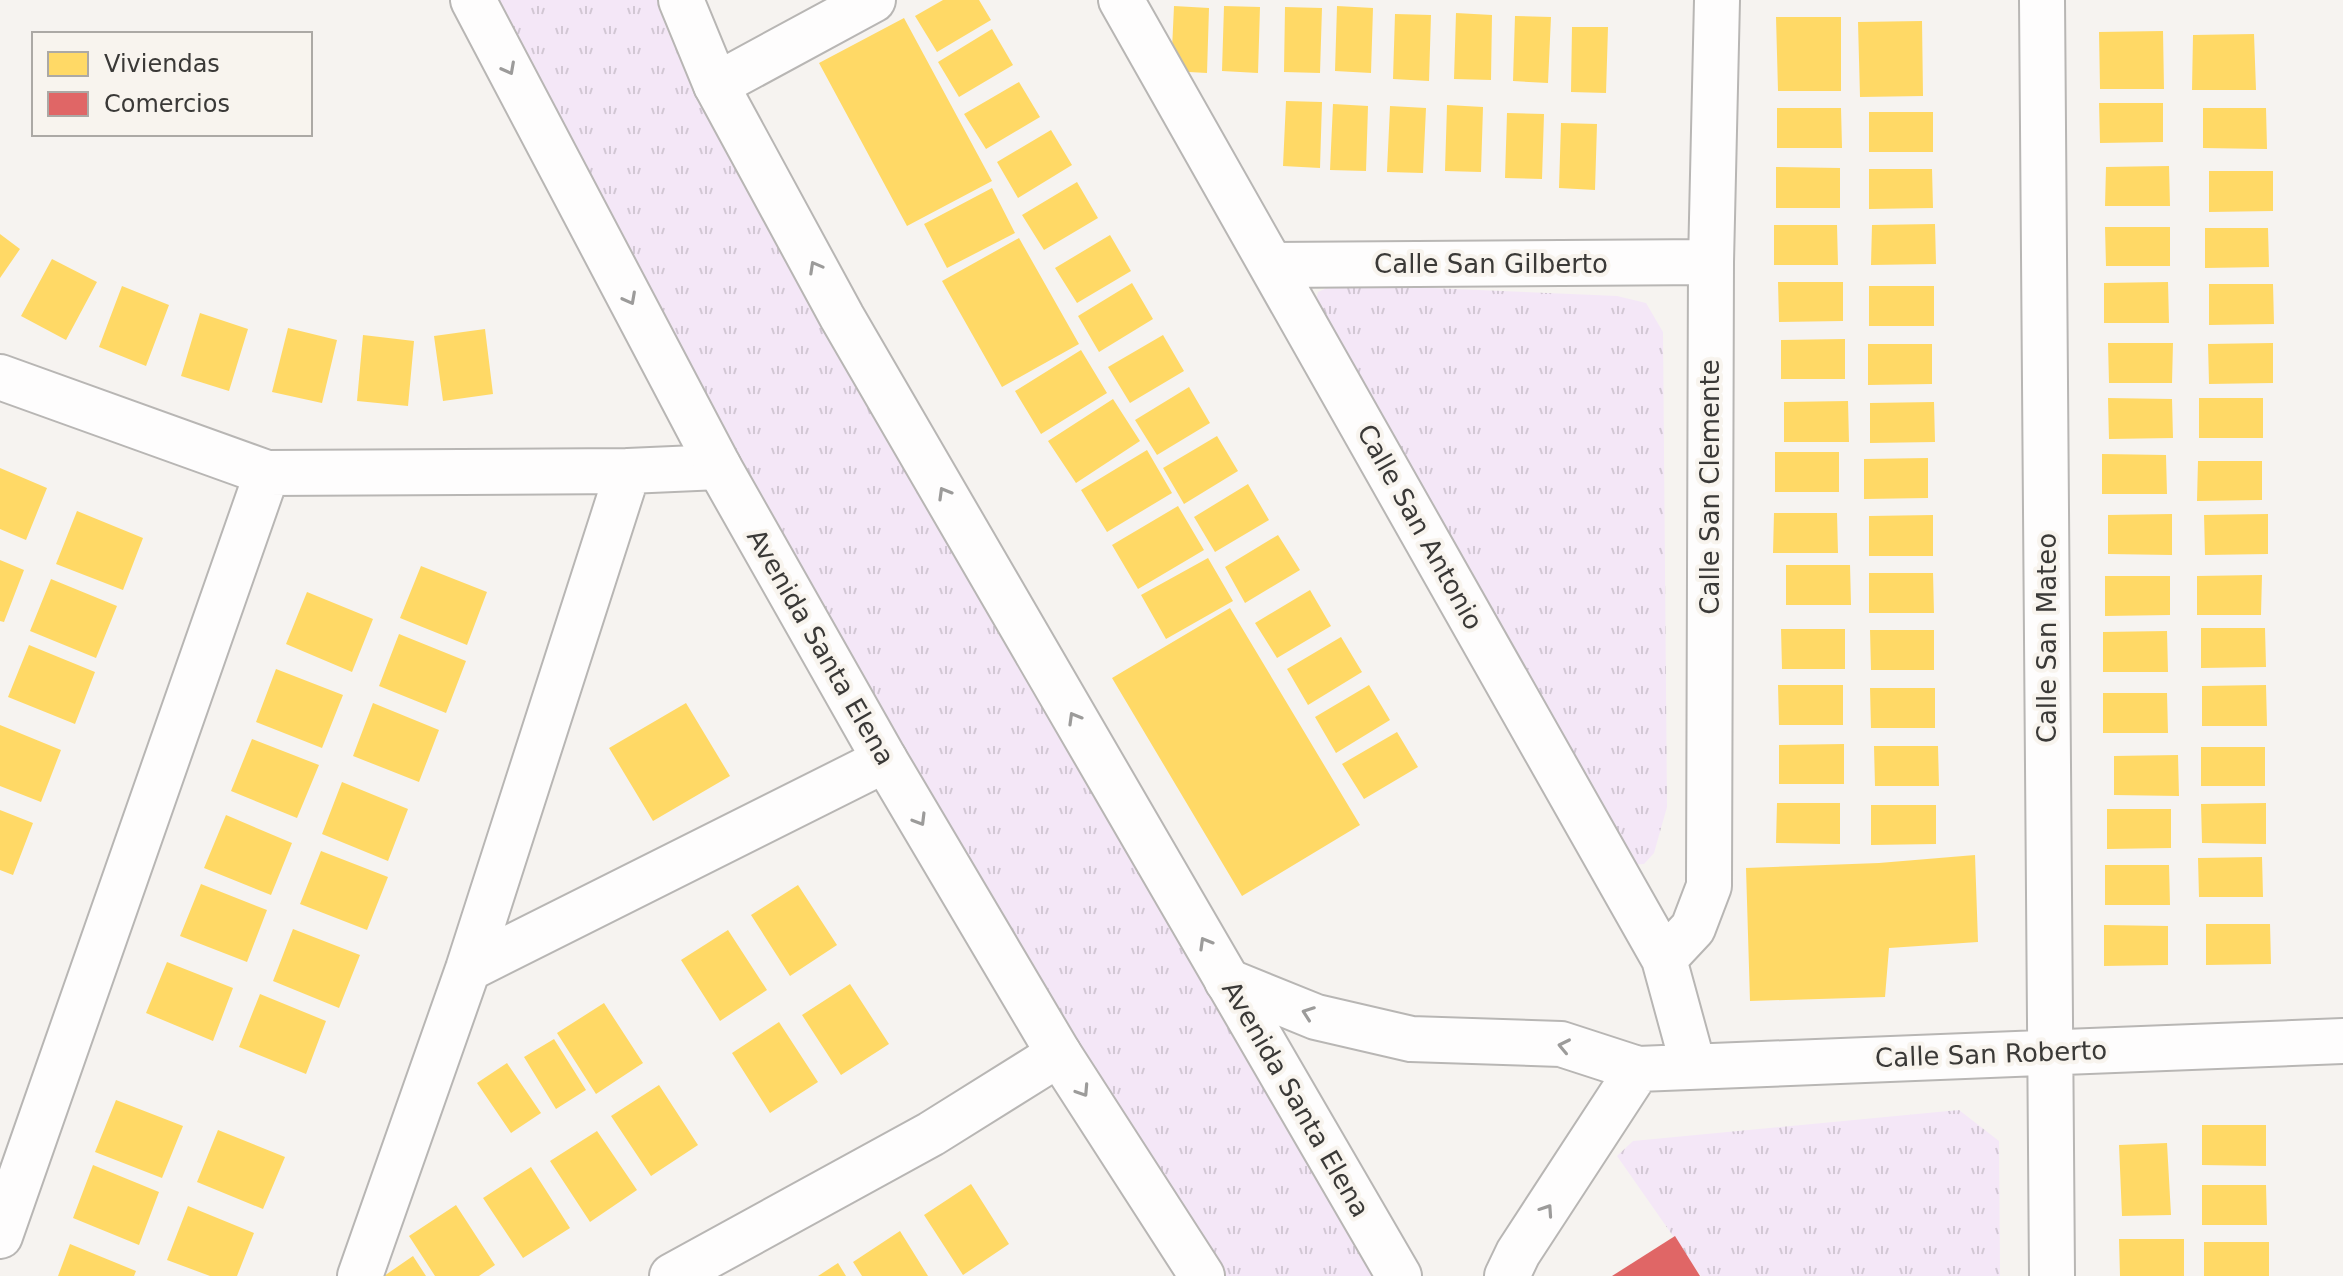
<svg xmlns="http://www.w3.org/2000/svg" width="2343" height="1276" font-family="'DejaVu Sans',sans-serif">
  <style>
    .grass { fill: url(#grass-tufts) }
    .homes { fill: #ffd966 }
    .shops { fill: #e06666 }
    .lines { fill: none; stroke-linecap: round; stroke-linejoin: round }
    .minor-casing { stroke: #b8b6b4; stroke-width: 48 }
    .tertiary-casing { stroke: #b8b6b4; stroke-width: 48 }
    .minor { stroke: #fefdfd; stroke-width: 44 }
    .tertiary { stroke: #fefdfd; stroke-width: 44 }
    .oneway { stroke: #9c9b9a }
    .labels { text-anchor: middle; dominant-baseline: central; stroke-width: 8; stroke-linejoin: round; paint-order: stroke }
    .street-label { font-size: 26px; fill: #3a3937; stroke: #f8f4ee }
  </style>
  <defs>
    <pattern id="grass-tufts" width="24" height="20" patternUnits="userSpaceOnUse" patternTransform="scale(2)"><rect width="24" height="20" fill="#f4e7f7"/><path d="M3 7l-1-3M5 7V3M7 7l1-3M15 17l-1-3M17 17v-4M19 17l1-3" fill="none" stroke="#d2c7d4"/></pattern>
  </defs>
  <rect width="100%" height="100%" fill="#f6f3f0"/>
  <path class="grass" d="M473,0h208l718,1276h-197z
    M1336,284l281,12 29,7 17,29 4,475 -13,46 -10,11 -14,1 -318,-547 6,-26z
    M1959,1110l40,31 1,135h-299l-84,-120 16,-15z"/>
  <path class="homes" d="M943,0h36l12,20 -54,32 -22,-36z
    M1174,6l35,2 -2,65 -36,-2z
    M1224,6l36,1 -2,66 -36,-2z
    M1337,6l36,2 -2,65 -36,-2z
    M1285,7l37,1 -2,65 -36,-1z
    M1456,13l36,2 -1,65 -37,-1z
    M1395,14l36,1 -2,66 -36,-2z
    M1515,16l36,1 -3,66 -35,-2z
    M1776,17h65v74h-63z
    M904,18l88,163 -85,45 -88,-163z
    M1922,21l1,75 -63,1 -2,-75z
    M1572,27h36l-2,66 -35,-1z
    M992,29l21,36 -54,32 -21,-35z
    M2163,31l1,58h-64l-1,-57z
    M2254,34l2,56h-64l1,-55z
    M1019,82l21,35 -54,32 -22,-35z
    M1286,101l36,1 -2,66 -37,-2z
    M2099,103h64v39l-63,1z
    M1333,104l35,2 -2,65 -36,-1z
    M1447,105l36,2 -2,65 -36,-1z
    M1390,106l36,2 -3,65 -36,-1z
    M1777,108h64l1,40h-65z
    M2203,108h63l1,41 -64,-1z
    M1869,112h64v40h-64z
    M1507,113l37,1 -2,65 -37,-1z
    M1561,123l36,1 -2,66 -36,-2z
    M1051,130l21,35 -54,33 -21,-36z
    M2169,166l1,40h-65l1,-39z
    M1776,167l64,1v40h-64z
    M1869,169h63l1,39 -64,1z
    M2209,171h64v40l-64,1z
    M1077,182l21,36 -54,32 -22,-35z
    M992,188l23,45 -68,35 -23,-44z
    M1935,224l1,40 -65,1 1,-40z
    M1774,225h63l1,40h-64z
    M2105,227h65v39h-64z
    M2205,228h63l1,39 -64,1z
    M0,234l20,15 -20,29z
    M1110,235l21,36 -54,32 -22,-35z
    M1019,238l60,106 -77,43 -60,-106z
    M52,259l45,23 -31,58 -45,-24z
    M1778,282h65v39l-64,1z
    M2168,282l1,41h-65v-40z
    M1132,283l21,36 -54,33 -21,-36z
    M2209,284h64l1,40 -65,1z
    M122,286l47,19 -23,61 -47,-19z
    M1869,286h65v40h-65z
    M200,313l48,16 -19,62 -48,-15z
    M288,328l49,12 -15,63 -50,-11z
    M485,329l8,65 -50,7 -9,-65z
    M363,335l51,6 -6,65 -51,-5z
    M1163,335l21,36 -54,32 -22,-36z
    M1845,339v40h-64v-39z
    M2108,343h65l-1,40h-63z
    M2273,343v40l-64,1 -1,-40z
    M1868,344h64v40l-64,1z
    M1081,350l26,43 -66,41 -26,-43z
    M1189,387l21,36 -53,32 -22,-35z
    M2108,398l64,1 1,39 -64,1z
    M2199,398h64v40h-64z
    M1113,399l27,42 -64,42 -28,-42z
    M1848,401l1,41h-65v-40z
    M1934,402l1,40 -65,1v-40z
    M1217,436l21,35 -54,33 -21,-36z
    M1147,450l25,43 -65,39 -26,-42z
    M1775,452h64v40h-64z
    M2102,454l64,1 1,39h-65z
    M1928,458v40l-64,1v-40z
    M2198,461h64v39l-65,1z
    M0,468l47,20 -21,52 -26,-11z
    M1248,484l21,36 -54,32 -21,-35z
    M1178,506l26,44 -66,39 -26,-44z
    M77,511l66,27 -20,52 -67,-26z
    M1774,513h63l1,40h-65z
    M2172,514v41l-64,-1v-39z
    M2268,514v40l-63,1 -1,-40z
    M1933,515v41h-64v-40z
    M1278,535l22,35 -55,33 -20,-36z
    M1208,558l25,43 -67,38 -25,-44z
    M0,560l24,10 -20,52 -4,-1z
    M1786,565h64l1,40h-65z
    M421,566l66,26 -20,53 -67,-27z
    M1869,573h64l1,40h-65z
    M2262,575l-1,40h-64v-39z
    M2105,576h65v39l-65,1z
    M51,579l66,27 -21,52 -66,-27z
    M1310,590l21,36 -54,32 -22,-35z
    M307,592l66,27 -21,53 -66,-28z
    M1230,608l130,217 -118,71 -130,-218z
    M2201,628h64l1,39 -65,1z
    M1781,629h64v40h-63z
    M1870,630h64v40h-63z
    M2167,631l1,41h-65v-40z
    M399,634l67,27 -20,52 -67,-27z
    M1341,637l21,35 -54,33 -21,-36z
    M29,645l66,27 -20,52 -67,-27z
    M276,669l67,26 -21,53 -66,-26z
    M1369,685l21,35 -54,33 -21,-36z
    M1778,685h65v40h-64z
    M2266,685l1,41h-65v-40z
    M1870,688h65v40h-64z
    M2103,693h64l1,40h-65z
    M373,703l66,27 -20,52 -66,-26z
    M686,703l44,73 -77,45 -44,-73z
    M0,725l61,25 -20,52 -41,-16z
    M1397,732l21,35 -54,32 -22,-35z
    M252,739l67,26 -22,53 -66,-27z
    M1844,744v40h-65v-39z
    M1874,746h64l1,40h-64z
    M2201,747h64v39h-64z
    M2178,755l1,41 -65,-1v-39z
    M342,782l66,27 -20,52 -66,-27z
    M1777,803h63v41l-64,-1z
    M2266,803v41l-64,-1 -1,-39z
    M1871,805h65v39l-65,1z
    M2107,809h64v39l-64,1z
    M0,810l33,13 -20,52 -13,-5z
    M226,815l66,28 -21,52 -67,-27z
    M321,851l67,26 -21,53 -67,-26z
    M1975,855l3,87 -89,6 -4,49 -135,4 -4,-133 133,-5z
    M2262,857l1,40h-64l-1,-39z
    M2105,865h64l1,40h-65z
    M201,884l66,26 -20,52 -67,-26z
    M798,885l39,60 -47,31 -39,-61z
    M2206,924h64l1,40 -65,1z
    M2104,925l64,1v39l-64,1z
    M293,929l67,26 -21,53 -66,-27z
    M728,930l39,60 -47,31 -39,-61z
    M167,962l66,26 -20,53 -67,-28z
    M850,984l39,60 -48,31 -39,-60z
    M260,994l66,27 -20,53 -67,-27z
    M604,1003l39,60 -47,31 -39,-61z
    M779,1022l39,60 -48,31 -38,-60z
    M554,1039l32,51 -30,19 -32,-52z
    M507,1063l34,50 -30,20 -34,-50z
    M659,1085l39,60 -47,31 -40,-60z
    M116,1100l67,26 -21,52 -67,-26z
    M2202,1125h64v41l-64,-1z
    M218,1130l67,27 -22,52 -66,-27z
    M597,1131l40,59 -47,32 -40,-61z
    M2167,1143l4,72 -49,1 -3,-71z
    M93,1165l66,27 -20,53 -66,-27z
    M531,1167l39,61 -47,30 -40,-60z
    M971,1184l38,60 -46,31 -39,-60z
    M2202,1185h64l1,40h-65z
    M456,1205l39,60 -16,11h-44l-26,-40z
    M188,1206l66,27 -17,43h-27l-43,-16z
    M900,1231l28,45h-66l-9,-14z
    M2119,1239h65v37h-64z
    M2204,1242h65v34h-65z
    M70,1244l66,27 -2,5h-76z
    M413,1256l13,20h-42z
    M838,1263l8,13h-28z"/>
  <path class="shops" d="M1675,1236l25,40h-88z"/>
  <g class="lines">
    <defs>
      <path id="minor" d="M1121,0l543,959 29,106
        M2042,0l10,1276
        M716,85l157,-85
        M1272,265l439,-3
        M0,377l267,96 361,-2 91,-4
        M1664,959l29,-31 16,-42 2,-624 6,-262
        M468,969l417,-209
        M1227,981l89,36 95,22 150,5 77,25 705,-28
        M0,1236l267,-763
        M360,1276l108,-307 160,-498
        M672,1276l259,-142 128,-80
        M1507,1276l11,-23 120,-184"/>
      <path id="tertiary" d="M473,0l246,467 166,293 174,294 143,222
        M681,0l35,85 126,232 557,959"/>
    </defs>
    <use href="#minor" class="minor-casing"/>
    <use href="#tertiary" class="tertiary-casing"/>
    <use href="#minor" class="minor"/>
    <use href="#tertiary" class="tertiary"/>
  </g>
  <defs><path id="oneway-chevron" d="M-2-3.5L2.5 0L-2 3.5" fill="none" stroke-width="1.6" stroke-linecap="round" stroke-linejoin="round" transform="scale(2)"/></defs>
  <g class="oneway">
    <use href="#oneway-chevron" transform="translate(509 69) rotate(62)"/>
    <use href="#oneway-chevron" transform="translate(815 267) rotate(-119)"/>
    <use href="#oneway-chevron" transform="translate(630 299) rotate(62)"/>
    <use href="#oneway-chevron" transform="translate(944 493) rotate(-120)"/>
    <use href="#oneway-chevron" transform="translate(1074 718) rotate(-120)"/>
    <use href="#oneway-chevron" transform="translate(920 820) rotate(59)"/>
    <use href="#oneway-chevron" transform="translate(1205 943) rotate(-120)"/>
    <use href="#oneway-chevron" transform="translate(1308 1013) rotate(-160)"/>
    <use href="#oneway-chevron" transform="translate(1564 1046) rotate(-168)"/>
    <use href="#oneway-chevron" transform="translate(1083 1091) rotate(57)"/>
    <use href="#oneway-chevron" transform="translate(1547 1210) rotate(-56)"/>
  </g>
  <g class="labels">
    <g class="street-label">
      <text x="1491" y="264">Calle San Gilberto</text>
      <text transform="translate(1710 487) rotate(-90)">Calle San Clemente</text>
      <text transform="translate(1420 527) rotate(61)">Calle San Antonio</text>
      <text transform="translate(2047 638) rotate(-90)">Calle San Mateo</text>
      <text transform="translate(821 647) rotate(60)">Avenida Santa Elena</text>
      <text transform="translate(1991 1054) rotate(-2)">Calle San Roberto</text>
      <text transform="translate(1296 1099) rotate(60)">Avenida Santa Elena</text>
    </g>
  </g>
  <rect x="32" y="32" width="280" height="104" fill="#f8f4ee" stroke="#aca9a5" stroke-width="2"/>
  <rect x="48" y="52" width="40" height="24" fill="#ffd966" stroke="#aca9a5" stroke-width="2"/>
  <text x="104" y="72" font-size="24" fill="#3a3937">Viviendas</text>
  <rect x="48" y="92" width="40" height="24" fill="#e06666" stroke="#aca9a5" stroke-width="2"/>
  <text x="104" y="112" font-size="24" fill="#3a3937">Comercios</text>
</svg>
